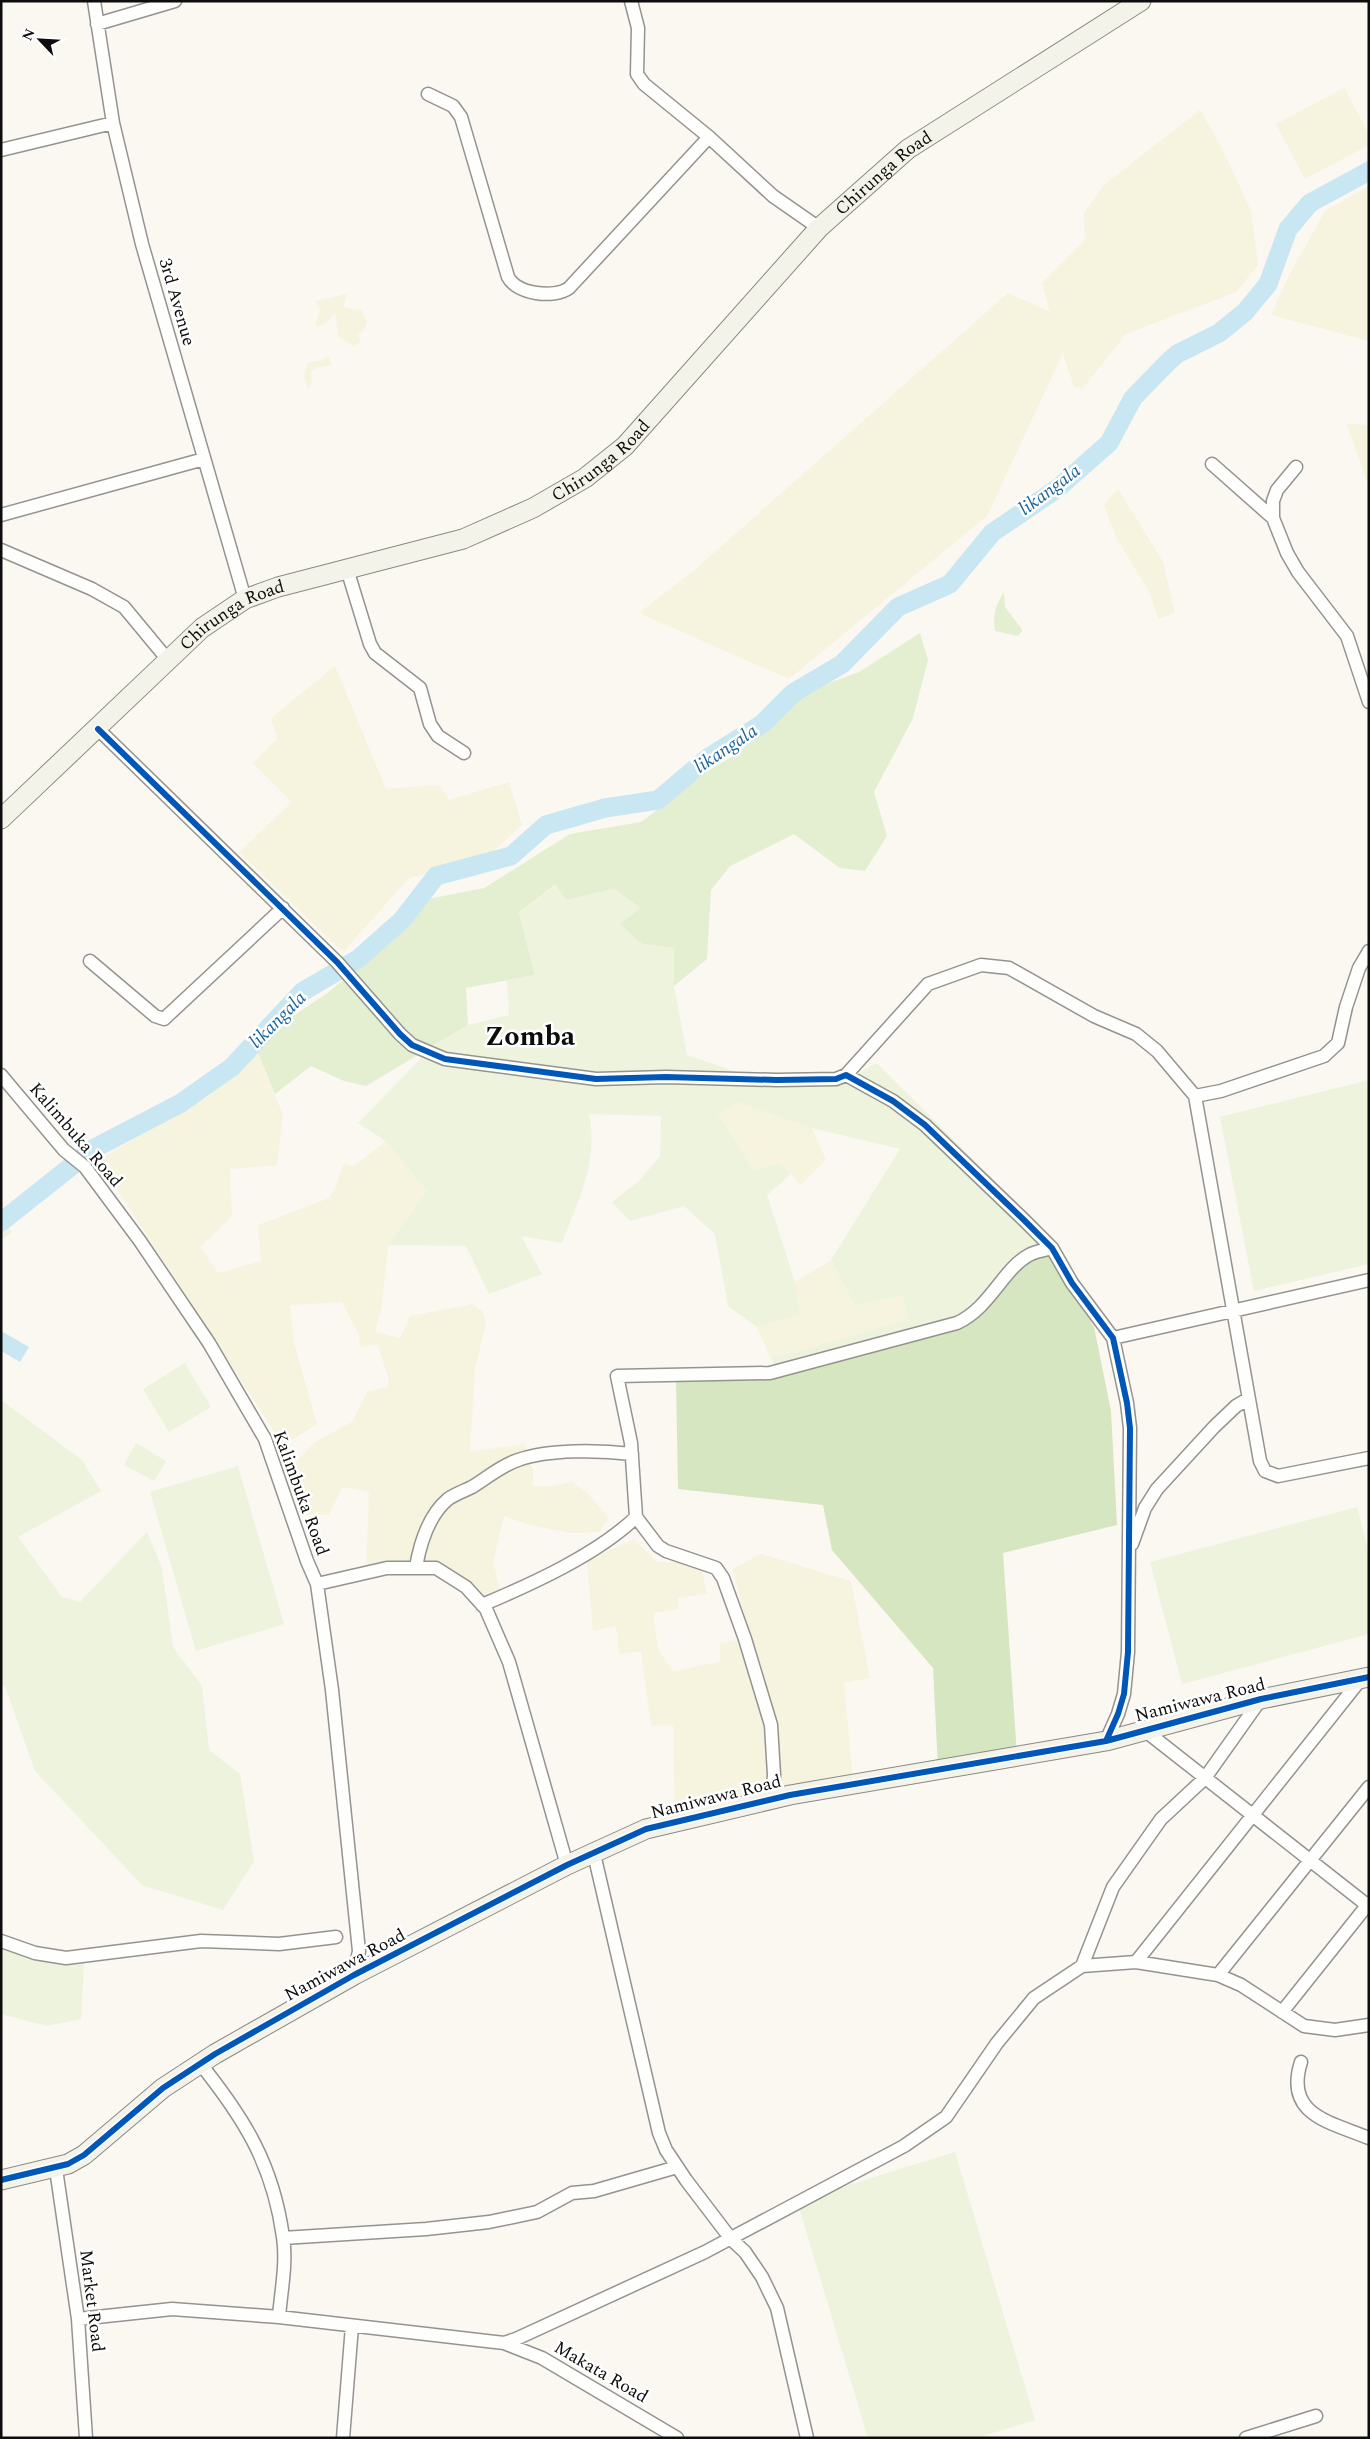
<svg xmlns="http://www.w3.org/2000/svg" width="1370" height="2439" font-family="Spectral,serif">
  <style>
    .farmland { fill: #f6f3de }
    .green { fill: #e4efd2 }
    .forest { fill: #d5e6c0 }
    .pitch { fill: #edf3dc }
    .water { fill: #c9e6f3 }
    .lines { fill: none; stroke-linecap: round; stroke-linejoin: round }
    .river { stroke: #c9e6f3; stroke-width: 19 }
    .street-casing { stroke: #949390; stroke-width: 15 }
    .secondary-casing { stroke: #8a8986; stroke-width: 21 }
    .street { stroke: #fefefd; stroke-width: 12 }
    .secondary { stroke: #f4f3e9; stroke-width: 19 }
    .cycleway-casing { stroke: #fff; stroke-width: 9 }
    .cycleway { stroke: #0057b8; stroke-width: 6 }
    .labels { text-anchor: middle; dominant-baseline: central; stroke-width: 5; stroke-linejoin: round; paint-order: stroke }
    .street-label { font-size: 18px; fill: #0d0d0d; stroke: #fff }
    .water-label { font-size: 19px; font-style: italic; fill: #1b669a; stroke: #fff }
    .town-label { font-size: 28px; font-weight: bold; fill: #0d0d0d; stroke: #fff }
  </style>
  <rect width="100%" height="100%" fill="#faf8f1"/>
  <path class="farmland" d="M1344,88l25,46v11l-64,34 -29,-55z
    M1200,110l21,36 30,65 7,54 -22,27 -110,42 -43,54 -9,-1 -11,-34 -76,163 -198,163 -150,-66 53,-41 316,-279 42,19 -8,-29 43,-43 -1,-27 21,-29z
    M1369,186v155l-98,-26 18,-39 36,-65z
    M347,294l-4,13 18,3 6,11 -2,7 -7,7 3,7 -8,4 -15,-10 -3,-22 -11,10 -9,2 5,-15 -5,-10z
    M328,356l4,9 -14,2 -7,5 1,12 -4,5 -4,-13 4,-13 15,-3z
    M1347,424l22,1v63z
    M1118,489l45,73 12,51 -17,6 -8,-26 -34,-56 -12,-32z
    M335,666l51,123 53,-4 10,15 60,-18 13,43 -37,34 -76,19 -66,74 -104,-100 53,-50 -39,-39 24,-24 -6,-21z
    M257,1051l26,64 -6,50 -47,4 2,47 -32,31 18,26 43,-12 -3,-36 71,-27 7,-13 8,-22 9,4 33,-26 41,50 -39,54 -6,60 -7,27 25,6 10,-22 62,-12 10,7 4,11 -11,47 -5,83 54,-8 9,27v15h22l17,-5 16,13 21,24 -10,14 -27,1 -42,-8 -26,-9 -11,46 8,32 -23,12 -8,-18 -40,-20 -64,6 3,-82 -27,-5 -13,28h-29l-13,-44 28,-29 37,-20 16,-31 20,-4 1,-7 -11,-35 -18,2 -1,-13 -17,-32 -52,3 4,38 23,81 -34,21 -185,-285 114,-66z
    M738,1102l74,26 14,32 -25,25 -21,-22 -27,7 -35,-56z
    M831,1260l24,45 48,-10 5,26 -137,38 -14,-32 43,-13 -5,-32z
    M634,1539l23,23 43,1 7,31 -29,4 1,11 -26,4 5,37 15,21 47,-9v-19l30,-5 -17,-69 28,-15 90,27 19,97 -26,5 9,99 -178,40 -2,-97 -22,1 -10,-75 -22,3 -3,-28 -23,5 -6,-70z"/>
  <path class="green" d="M1004,592l1,15 16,21 1,3 -4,5 -23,-5c-3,-15 1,-26 9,-39z
    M920,633l8,27 -15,58 -39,74 13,44 -22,35 -25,-3 -46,-34 -64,32 -19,24 -4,69 -33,27v-38l-32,-4 -23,-20 21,-16 -26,-19 -48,11 -11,-15 -36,27 16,63 -69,13 2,37 -102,61 -22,-5 -33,-15 -36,28 -18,-43 18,-23 51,-34 46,-37 51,-57 61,-12 86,-54 71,-12 67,-51 33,-20 31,-36 41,-26 46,-17z"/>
  <path class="forest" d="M1050,1249l44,78 17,84 6,114 -114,28 14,202 -79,13 -5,-100 -101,-118 -9,-45 -145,-16 -2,-113 105,-1 77,-23z"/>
  <path class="pitch" d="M556,885l10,15 48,-11 26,19 -20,16 22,20 32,4v38l13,69 58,20 105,2 27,-14 153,153 20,33 -29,16 -54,61 -109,26 -77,23 -10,-16 137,-39 -5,-25 -48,10 -24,-45 69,-111 -88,-21 -74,-26 -20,12 35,56 27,-7 11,11 -24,21 28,87 5,32 -43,13 -29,-21 -13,-72 -31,-28 -54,15 -18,-19 27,-21 21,-25 1,-40 -72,-2c10,47 -11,87 -27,129l-41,-7 21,38 -53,20 -23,-48 -78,-1 39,-54 -41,-50 -28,-18 73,-75 37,-23 41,-10 -2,-35 28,-5 -16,-63z
    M1369,1080v184l-115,27 -34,-174z
    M1,1218l11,14 -11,8z
    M185,1363l26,44 -42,25 -26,-43z
    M1,1400l81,60 19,31 -83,46 44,60 18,5 67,-70 15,36 11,79 29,39 7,64 31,24 14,87 -31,49 -81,-25 -107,-114 -30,-85 -4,-1z
    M136,1443l30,18 -12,20 -30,-16z
    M238,1466l46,158 -88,27 -46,-159z
    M1357,1507l12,46v81l-187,50 -32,-122z
    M1,1943l47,19 36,1 -3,56 -34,7 -46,-12z
    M955,2152l80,268 -58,18h-109l-71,-237z"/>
  <path class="water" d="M1,1331l28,16 -9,15 -19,-11z"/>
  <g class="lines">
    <path class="river" d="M1,1222l92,-73 88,-46 51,-36 70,-75 56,-33 44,-39 34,-44 75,-20 35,-31 59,-17 53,-8 51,-43 53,-33 31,-31 49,-29 56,-57 52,-23 42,-51 66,-45 51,-45 24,-45 34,-35 10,-9 42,-21 26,-21 23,-28 20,-55 22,-26 59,-32"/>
    <defs>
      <path id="street" d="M94,1l19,122 29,121 103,355
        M631,1l7,27 -1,46 7,10 65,53 64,59 46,32
        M97,24l78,-23
        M428,94l25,12 8,11 47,160c9,17 46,22 61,11l140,-151
        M1,150l112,-27
        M1212,464l61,54
        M1296,467l-19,23 -4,11v17l14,35 11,19 49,64 22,66
        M1,515l203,-56
        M1,550l91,39 32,18 44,53
        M347,569l23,75 5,9 45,35 10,36 8,12 26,17
        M98,729l239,233 63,72 12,11 33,14 151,20 70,-2 111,3 59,-1 10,-4 47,26 32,24 99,95 28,28 20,35 41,55 14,65 3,25 -2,224 -4,42 -6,20 -12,27
        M1369,951l-10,17 -13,39 -8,36 -14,13 -103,35 -26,5 65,365 5,10 13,5 91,-18
        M90,961l65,55 9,3 119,-111
        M1,1075l63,75 21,17 55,74 69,102 56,96 42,122 10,23 15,106 27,261 -5,24
        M846,1075l82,-91 53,-19 28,3 85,48 42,18 21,17 38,45
        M1113,1338l256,-58
        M1132,1544l13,-36 12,-19 57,-62 22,-21 12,-7
        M416,1567c4,-23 13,-52 32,-68 7,-5 16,-8 24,-12 15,-9 28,-21 46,-27 31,-11 81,-10 114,-6
        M317,1584l70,-16h49l30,19 20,22 23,53 58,203
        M482,1605c50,-21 116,-51 154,-88
        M1143,1729l224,176
        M772,1799l2,-24 -3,-50 -26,-86 -22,-61 -7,-10 -50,-17 -8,-5 -22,-29 -5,-74 -14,-67 153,-3 187,-50c33,-15 46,-54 72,-68 7,-4 16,-5 23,-7
        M594,1854l65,279 7,17 20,30 45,59 14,13 17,25 15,31 30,130
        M1,1941l34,12 31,5 135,-17 78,3 57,-7
        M1136,1962l225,-283
        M1082,1966l31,-79 48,-68 44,-41 56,-79
        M1218,1975l151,-188
        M1282,2012l87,-109
        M199,2062c45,56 74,102 84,175 4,26 -2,54 -4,80
        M1301,2062c-17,53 29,60 68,76
        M56,2169l22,150 8,119
        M283,2238l143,-9 63,-7 48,-10 35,-19 22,-2 83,-24
        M78,2319l94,-10 107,8 225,26 12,-4 189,-87 199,-106 42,-29 51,-74 37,-45 48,-32 54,-4 82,13 23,10 63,41 31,4 34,-5
        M504,2343l38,15 135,80
        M343,2438l9,-112
        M1246,2438l70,-22"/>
      <g id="secondary">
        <path id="s1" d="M1,819l201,-191 43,-29 33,-12 185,-48 70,-31 52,-30 40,-32 194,-218 89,-79 233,-148"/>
        <path d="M1,2180l67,-16 16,-9 79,-67 52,-34 139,-79 213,-110 79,-36 144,-34 316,-54 155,-42 108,-22"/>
      </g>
    </defs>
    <use href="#street" class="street-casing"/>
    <use href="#secondary" class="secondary-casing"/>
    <use href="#street" class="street"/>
    <use href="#secondary" class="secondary"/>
    <defs>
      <path id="cycleway" d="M98,729l239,233 63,72 12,11 33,14 151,20 70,-2 111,3 59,-1 10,-4 47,26 32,24 99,95 28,28 20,35 41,55 14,65 3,25 -2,224 -4,42 -6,20 -12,27
        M1,2180l67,-16 16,-9 79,-67 52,-34 139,-79 213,-110 79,-36 144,-34 316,-54 155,-42 108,-22"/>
    </defs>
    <use href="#cycleway" class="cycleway-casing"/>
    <use href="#cycleway" class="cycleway"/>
  </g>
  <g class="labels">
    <g class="street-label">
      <text stroke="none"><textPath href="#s1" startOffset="1120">Chirunga Road</textPath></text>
      <text transform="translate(177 302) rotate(74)">3rd Avenue</text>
      <text stroke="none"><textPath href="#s1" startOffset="715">Chirunga Road</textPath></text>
      <text stroke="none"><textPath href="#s1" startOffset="310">Chirunga Road</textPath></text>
      <text transform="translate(76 1135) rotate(49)">Kalimbuka Road</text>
      <text transform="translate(301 1493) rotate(70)">Kalimbuka Road</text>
      <text transform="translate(1200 1700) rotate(-14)">Namiwawa Road</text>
      <text transform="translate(716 1797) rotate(-14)">Namiwawa Road</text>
      <text transform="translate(345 1965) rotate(-28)">Namiwawa Road</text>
      <text transform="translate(92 2301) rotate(83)">Market Road</text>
      <text transform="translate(601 2372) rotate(30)">Makata Road</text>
    </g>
    <g class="water-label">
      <text transform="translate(1050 490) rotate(-37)">likangala</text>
      <text transform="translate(726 749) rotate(-34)">likangala</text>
      <text transform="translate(278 1020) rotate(-45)">likangala</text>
    </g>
    <g class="town-label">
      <text x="530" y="1036">Zomba</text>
    </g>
  </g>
  <rect width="1370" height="2439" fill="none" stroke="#0d0d0d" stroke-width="5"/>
  <g transform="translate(40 40) rotate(295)" stroke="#ffffff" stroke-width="4" paint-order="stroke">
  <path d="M0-4L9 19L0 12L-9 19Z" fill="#0d0d0d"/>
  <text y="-8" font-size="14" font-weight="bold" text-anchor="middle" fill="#0d0d0d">N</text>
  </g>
</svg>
